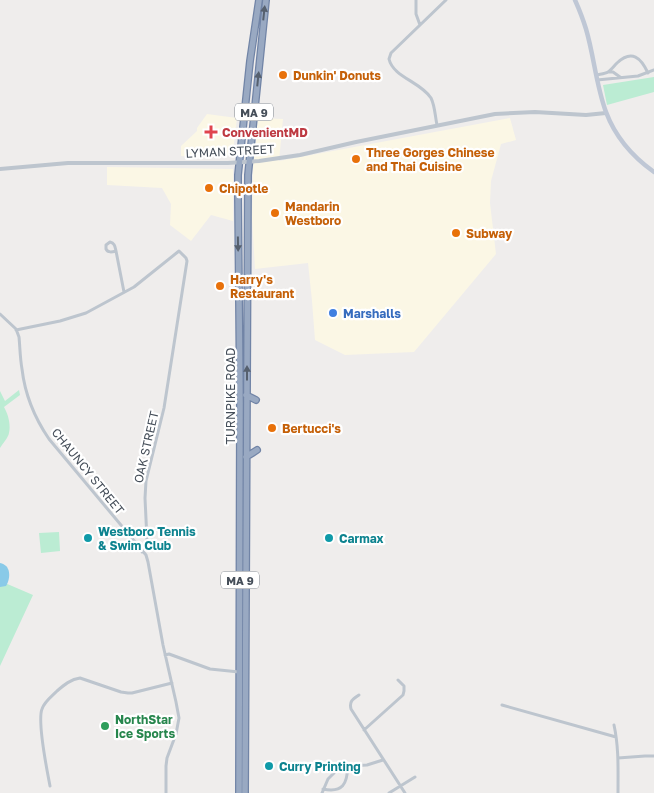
<svg xmlns="http://www.w3.org/2000/svg" width="654" height="793" font-family="'Golos Text',sans-serif">
  <style>
    .commercial { fill: #fbf7e5 }
    .green { fill: #bbecd3 }
    .water { fill: #89cae8 }
    .lines { fill: none; stroke-linecap: round; stroke-linejoin: round }
    .trunk-casing { stroke: #7184a6; stroke-width: 8 }
    .minor { stroke: #bdc5ce; stroke-width: 3 }
    .tertiary { stroke: #bdc5ce; stroke-width: 4 }
    .secondary { stroke: #bfc7d5; stroke-width: 4.5 }
    .trunk { stroke: #99a9c2; stroke-width: 5.5 }
    .oneway { fill: #56606e }
    .food-dot { fill: #e8710a; stroke: #fff; stroke-width: 2 }
    .health-dot { fill: #e0444e; stroke: #fff; stroke-width: 2 }
    .shop-dot { fill: #3f7fe0; stroke: #fff; stroke-width: 2 }
    .culture-dot { fill: #0f9aa8; stroke: #fff; stroke-width: 2 }
    .leisure-dot { fill: #2e9e5b; stroke: #fff; stroke-width: 2 }
    .labels { text-anchor: middle; dominant-baseline: central; stroke-width: 4.5; stroke-linejoin: round; paint-order: stroke }
    .shield { fill: #fff; stroke: #7d838b; stroke-width: 1 }
    .shield-label { font-size: 11px; font-weight: bold; fill: #454e59 }
    .food-label { font-size: 12px; font-weight: bold; fill: #c56008; stroke: #fff; text-anchor: start }
    .health-label { font-size: 12px; font-weight: bold; fill: #be3a42; stroke: #fff; text-anchor: start }
    .street-label { font-size: 12px; fill: #454e59; stroke: #fff }
    .shop-label { font-size: 12px; font-weight: bold; fill: #366cbe; stroke: #fff; text-anchor: start }
    .culture-label { font-size: 12px; font-weight: bold; fill: #0d838f; stroke: #fff; text-anchor: start }
    .leisure-label { font-size: 12px; font-weight: bold; fill: #27864d; stroke: #fff; text-anchor: start }
  </style>
  <rect width="100%" height="100%" fill="#efedec"/>
  <path class="commercial" d="M207,114l30,4 -4,34 -3,3h-2l-35,2 -12,-1v-10l16,-15v-3z
    M258,118l25,1 -4,42 231,-43 6,22 -15,4 -10,37 -1,22 6,51 -82,98 -69,3 -30,-15 -3,-39 -4,-38 -53,6 -3,-51 1,-50z
    M107,167l126,2v52l-22,-6 -20,26 -21,-16 1,-21 -9,-16 -55,-3z"/>
  <path class="green" d="M654,77v15l-47,13 -4,-20z
    M19,390l1,5 -16,12c4,7 7,17 5,26 -1,5 -6,10 -9,15v-57l5,10z
    M59,532l1,19 -19,2 -2,-20z
    M0,568l5,15 28,12 -33,71z"/>
  <path class="water" d="M0,563c11,2 11,15 6,23l-6,1z"/>
  <g class="lines">
    <defs>
      <path id="trunk" d="M246,395l10,5
        M246,457l11,-7
        M239,793l1,-390 -2,-208v-20l12,-114 9,-61
        M245,793l3,-618 18,-175"/>
    </defs>
    <use href="#trunk" class="trunk-casing"/>
    <path class="minor" d="M416,0v14l4,11
      M608,72h5l7,5
      M596,75c4,-1 9,-1 12,-3 3,-2 6,-6 9,-9 15,-14 24,-5 31,10
      M597,80l41,-4 16,-6
      M437,125c-2,-9 -2,-19 -6,-27 -10,-16 -38,-21 -42,-39l2,-6 55,-53
      M116,251c-4,1 -8,2 -10,-2v-4l4,-3c5,1 5,5 6,9l8,41
      M0,314l16,15 3,8c1,10 1,21 3,32 3,26 12,48 27,70l97,116 2,7 15,83 13,57 3,16 -3,16 -9,24 -1,8v27
      M16,330l44,-9 26,-8 48,-26 45,-36 7,7 1,3 -23,147 -18,73 -1,17 2,42v5l-5,7
      M165,655l4,-1 41,15 29,3
      M359,695c-6,4 -10,6 -8,14l54,84
      M502,705l114,32
      M614,725c5,23 4,45 4,68
      M364,730l39,-35 1,-4v-5l-6,-6
      M618,758l27,-2h9
      M50,786c-3,-16 -13,-64 -8,-77 2,-7 10,-13 15,-18 7,-6 14,-12 23,-13l41,14 7,1h4l40,-10
      M323,789c20,4 24,-5 25,-23
      M322,793l6,-14 9,-9 11,-4 19,-1 16,-5
      M389,793l26,-16"/>
    <path class="tertiary" d="M0,169l68,-6h160l31,-2 41,-6 56,-13 139,-28 40,-2 51,3 20,-2"/>
    <path class="secondary" d="M575,0c4,9 8,19 11,29 8,27 10,56 20,83 9,24 27,45 48,60"/>
    <use href="#trunk" class="trunk"/>
  </g>
  <defs><path id="oneway-solid" d="M-6-.8H1V-3.2L6.5 0L1 3.2V.8H-6Z" transform="scale(1.25)"/></defs>
  <g class="oneway">
    <use href="#oneway-solid" transform="translate(264 13) rotate(-84)"/>
    <use href="#oneway-solid" transform="translate(258 79) rotate(-84)"/>
    <use href="#oneway-solid" transform="translate(238 244) rotate(89)"/>
    <use href="#oneway-solid" transform="translate(247 373) rotate(-90)"/>
  </g>
  <g class="food-dot">
    <circle cx="283" cy="75" r="5"/>
    <circle cx="356" cy="159" r="5"/>
    <circle cx="209" cy="188" r="5"/>
    <circle cx="275" cy="213" r="5"/>
    <circle cx="456" cy="233" r="5"/>
    <circle cx="220" cy="286" r="5"/>
    <circle cx="272" cy="428" r="5"/>
  </g>
  <path class="health-dot" d="M208.5 124.5h5v5h5v5h-5v5h-5v-5h-5v-5h5z"/>
  <circle class="shop-dot" cx="333" cy="313" r="5"/>
  <g class="culture-dot">
    <circle cx="88" cy="538" r="5"/>
    <circle cx="329" cy="538" r="5"/>
    <circle cx="269" cy="766" r="5"/>
  </g>
  <circle class="leisure-dot" cx="105" cy="726" r="5"/>
  <g class="labels">
    <g class="shield">
      <rect x="235" y="103.5" width="38" height="17" rx="4"/>
      <rect x="221" y="571.5" width="38" height="17" rx="4"/>
    </g>
    <g class="shield-label">
      <text x="254" y="112">MA 9</text>
      <text x="240" y="580">MA 9</text>
    </g>
    <g class="food-label">
      <text x="293" y="75">Dunkin' Donuts</text>
      <text x="366" y="152">Three Gorges Chinese<tspan x="366" dy="14">and Thai Cuisine</tspan></text>
      <text x="219" y="188">Chipotle</text>
      <text x="285" y="206">Mandarin<tspan x="285" dy="14">Westboro</tspan></text>
      <text x="466" y="233">Subway</text>
      <text x="230" y="279">Harry's<tspan x="230" dy="14">Restaurant</tspan></text>
      <text x="282" y="428">Bertucci's</text>
    </g>
    <g class="health-label">
      <text x="222" y="132">ConvenientMD</text>
    </g>
    <g class="street-label">
      <text transform="translate(230 151) rotate(-3)">LYMAN STREET</text>
      <text transform="translate(230 396) rotate(-90)">TURNPIKE ROAD</text>
      <text transform="translate(146 447) rotate(-77)">OAK STREET</text>
      <text transform="translate(88 471) rotate(51)">CHAUNCY STREET</text>
    </g>
    <g class="shop-label">
      <text x="343" y="313">Marshalls</text>
    </g>
    <g class="culture-label">
      <text x="98" y="531">Westboro Tennis<tspan x="98" dy="14">&amp; Swim Club</tspan></text>
      <text x="339" y="538">Carmax</text>
      <text x="279" y="766">Curry Printing</text>
    </g>
    <g class="leisure-label">
      <text x="115" y="719">NorthStar<tspan x="115" dy="14">Ice Sports</tspan></text>
    </g>
  </g>
</svg>
